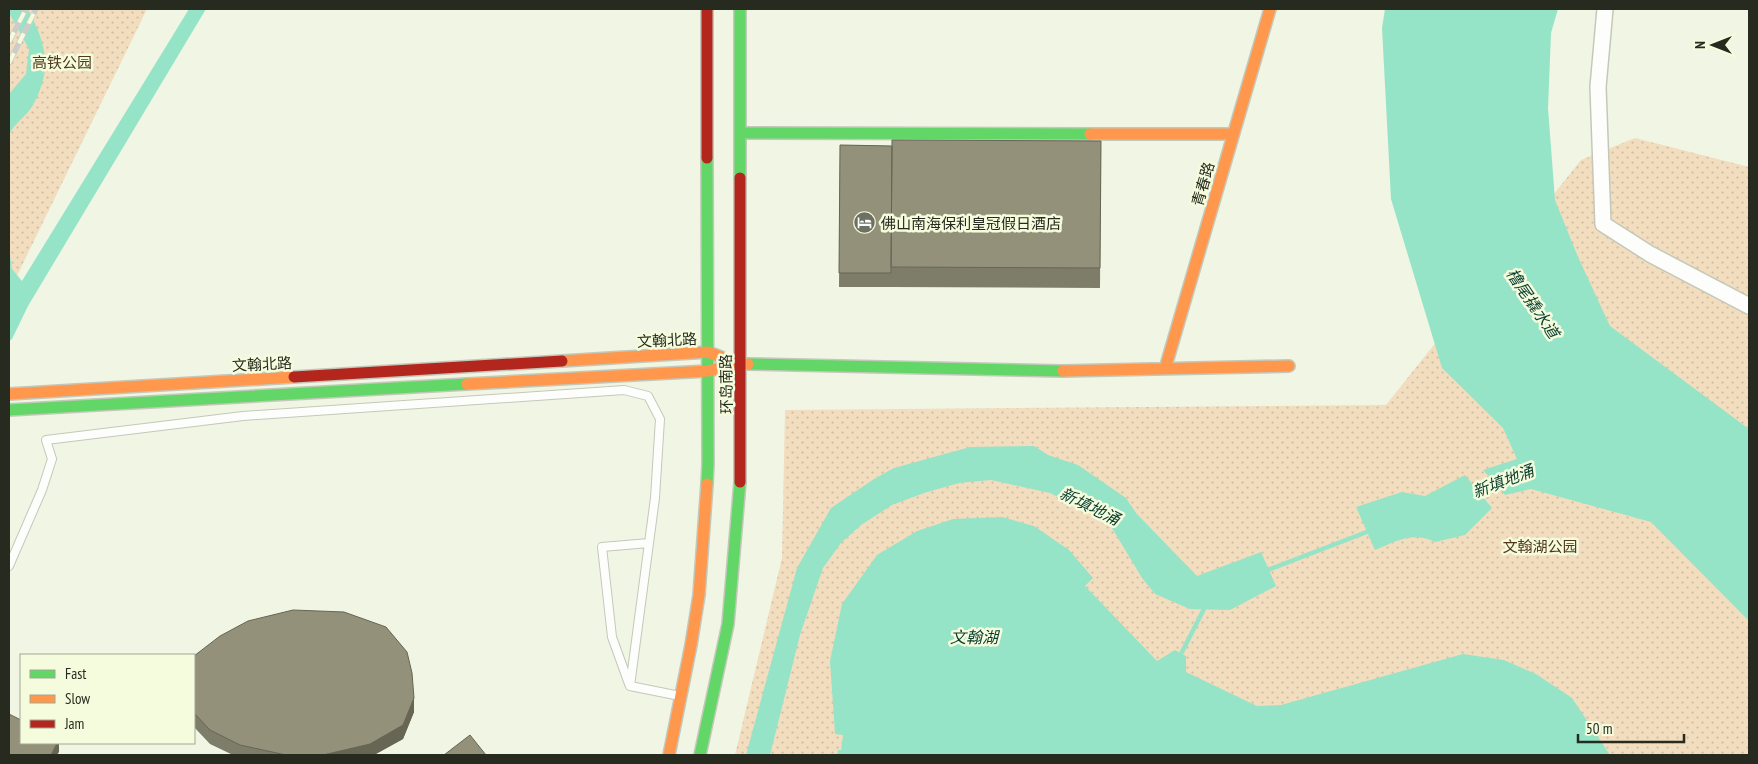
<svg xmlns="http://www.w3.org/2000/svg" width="1758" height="764" font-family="'PT Sans Narrow','Noto Sans SC',sans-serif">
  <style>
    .park { fill: url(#park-dots) }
    .water { fill: #96e4c7 }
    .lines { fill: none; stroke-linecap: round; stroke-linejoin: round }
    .stream { stroke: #96e4c7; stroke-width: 4.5 }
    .lane-casing { stroke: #c4c8ba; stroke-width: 10 }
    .street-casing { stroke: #c4c8ba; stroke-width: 18 }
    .fast-casing { stroke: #c4c8ba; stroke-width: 14 }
    .slow-casing { stroke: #c4c8ba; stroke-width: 14 }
    .jam-casing { stroke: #c4c8ba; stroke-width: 14 }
    .lane { stroke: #fdfefb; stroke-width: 8 }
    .street { stroke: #fdfefb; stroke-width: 15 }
    .fast { stroke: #63d668; stroke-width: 11 }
    .slow { stroke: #ff974d; stroke-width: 11 }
    .jam { stroke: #b3261e; stroke-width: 11 }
    .rail-casing { stroke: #cccdc9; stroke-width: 5.5 }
    .rail { stroke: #f4fcdd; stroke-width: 4; stroke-dasharray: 11; stroke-linecap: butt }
    .wall { fill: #7e7d69 }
    .shaded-wall { fill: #676655 }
    .building { fill: #93917a; stroke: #676655 }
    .labels { text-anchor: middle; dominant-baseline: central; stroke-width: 5; stroke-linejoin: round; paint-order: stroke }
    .park-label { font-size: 15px; fill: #51371a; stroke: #f4fcdd }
    .street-label { font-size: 15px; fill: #272a1e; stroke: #f4fcdd }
    .poi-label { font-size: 15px; fill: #272a1e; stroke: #f4fcdd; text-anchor: start }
    .water-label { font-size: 16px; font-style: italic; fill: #083b2e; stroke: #f4fcdd }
  </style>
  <defs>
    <pattern id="park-dots" width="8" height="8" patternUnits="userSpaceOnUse" patternTransform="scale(1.25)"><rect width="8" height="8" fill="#f2ddbf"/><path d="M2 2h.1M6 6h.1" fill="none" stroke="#d0bea4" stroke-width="1.8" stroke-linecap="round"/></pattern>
  </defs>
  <rect width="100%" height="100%" fill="#f0f5e4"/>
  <path class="park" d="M9,9h138l-138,283z
    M1635,138l114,29v588h-1014l47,-197 3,-148 601,-5 195,-245z"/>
  <path class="water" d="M9,9h19c18,35 25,59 5,96 -6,11 -19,18 -24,30v-41l17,-20 3,-25 -20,-36z
    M189,9h17l-178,297 -16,33 -3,2v-93l3,21 10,12z
    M1385,9h173l-7,24 -3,75 7,92 23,57 32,69 139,103v192l-98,-99 -120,-33 -26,6 -22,-25 34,-11 -14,-31 -61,-60 -51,-169 -9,-171z
    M1034,446l14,9 30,10 48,33 10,15 61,63 64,-24 15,34 -46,24 -40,-1 -35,-15 -13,-16 -33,-55 -59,-30 -59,-13 -32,3 -35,10 -32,12 -31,20 -20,18 -18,25 -23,67 -30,120h-24l51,-187 34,-60 43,-29 20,-11 76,-21z
    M1465,475l27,33 -27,27 -30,7c-22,-11 -39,-1 -60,8l-19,-43 46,-15 23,4z
    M1002,517l32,9 35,24 24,28 -8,8 72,75 18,-11 11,6v16l71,34 24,-1 182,-51 41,6 32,14 36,24 38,57h-773l1,-5h3l2,-15 -8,-1 -5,-73 12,-57 35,-49 40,-24 36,-12z"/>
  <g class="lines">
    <path class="stream" d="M1473,492l28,-10
      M1265,571l107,-41
      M1182,652l24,-47"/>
    <defs>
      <path id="lane" d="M9,566l33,-76 10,-31 -6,-19 197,-24 381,-26 24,6 12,23 -5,79 -25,188 50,10
        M629,684l-17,-47 -10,-90 47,-4"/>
      <path id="street" d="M1605,9l-7,78 5,137 47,30 99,52"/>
      <path id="fast" d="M740,9v169
        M740,133l350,1
        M748,364l315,7
        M9,410l458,-26
        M707,484l1,-20 -1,-306
        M700,755l28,-131 12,-142"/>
      <path id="slow" d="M1090,134h143
        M562,361l146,-9 13,5
        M1165,369l105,-360
        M1063,371l226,-5
        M467,384l241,-13 33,-7h7
        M9,394l285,-17
        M669,755l22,-110 8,-50 8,-111"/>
      <path id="jam" d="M707,9v149
        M294,377l268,-16
        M740,482v-304"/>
    </defs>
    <use href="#lane" class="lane-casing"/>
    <use href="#street" class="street-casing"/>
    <use href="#fast" class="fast-casing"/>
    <use href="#slow" class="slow-casing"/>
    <use href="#jam" class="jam-casing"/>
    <use href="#lane" class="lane"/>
    <use href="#street" class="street"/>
    <use href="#fast" class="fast"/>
    <use href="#slow" class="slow"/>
    <use href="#jam" class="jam"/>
    <defs>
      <path id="rail" d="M9,42l17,-33
        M9,63l27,-54"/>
    </defs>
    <use href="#rail" class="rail-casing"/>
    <use href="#rail" class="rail"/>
  </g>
  <path class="wall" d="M1101,141l-1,147 -209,-1v-1v1h-52l1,-142 52,1z
    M194,656l220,56 -11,27 -29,16h-141l-23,-11 -16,-17z"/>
  <path class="shaded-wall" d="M414,698v14l-11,27 -29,16h-51z
    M57,743h2v9l-2,3h-6z"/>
  <path class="building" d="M892,140l209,1 -1,127 -209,-1z
    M840,145l52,1 -1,127h-52z
    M293,610l51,2 42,15 21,25 5,21 2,25 -11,27 -33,19 -47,11h-37l-46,-10 -30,-15 -16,-17v-57l26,-20 28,-15z
    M9,714l12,6v23h36l-6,12h-42z
    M470,735l16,20h-42z"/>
  <defs>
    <symbol id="hotel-disc" viewBox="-11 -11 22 22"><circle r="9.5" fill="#6d7163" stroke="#f4fcdd"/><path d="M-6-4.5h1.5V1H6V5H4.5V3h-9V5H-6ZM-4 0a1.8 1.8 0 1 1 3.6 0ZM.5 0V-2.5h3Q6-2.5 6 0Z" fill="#fff"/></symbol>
  </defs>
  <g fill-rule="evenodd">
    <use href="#hotel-disc" x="852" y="210" width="25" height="25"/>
  </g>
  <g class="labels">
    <g class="park-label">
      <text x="62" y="62">高铁公园</text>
      <text x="1540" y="546">文翰湖公园</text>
    </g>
    <g class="street-label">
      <text transform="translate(1203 184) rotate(-74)">青春路</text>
      <text transform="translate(667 340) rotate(-3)">文翰北路</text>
      <text transform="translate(262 364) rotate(-3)">文翰北路</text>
      <text transform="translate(726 384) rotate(-91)">环岛南路</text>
    </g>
    <g class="poi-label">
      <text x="881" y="223">佛山南海保利皇冠假日酒店</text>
    </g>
    <g class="water-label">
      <text transform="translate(1533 303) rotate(56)">橹尾撬水道</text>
      <text transform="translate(1503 481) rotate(-21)">新填地涌</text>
      <text transform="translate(1090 506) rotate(26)">新填地涌</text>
      <text x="974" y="637">文翰湖</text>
    </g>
  </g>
  <rect width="1758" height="764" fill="none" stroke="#272a1e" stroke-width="20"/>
  <rect x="20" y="654" width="175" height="90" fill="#f4fcdd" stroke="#a2a891"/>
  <rect x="30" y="670" width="25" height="8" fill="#63d668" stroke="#a2a891"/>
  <text x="65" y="679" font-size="15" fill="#272a1e">Fast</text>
  <rect x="30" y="695" width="25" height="8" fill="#ff974d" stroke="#a2a891"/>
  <text x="65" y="704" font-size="15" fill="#272a1e">Slow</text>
  <rect x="30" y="720" width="25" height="8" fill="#b3261e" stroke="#a2a891"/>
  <text x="65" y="729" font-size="15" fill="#272a1e">Jam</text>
  <g transform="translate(1713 45) rotate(270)" stroke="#f4fcdd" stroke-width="4" paint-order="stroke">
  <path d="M0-4L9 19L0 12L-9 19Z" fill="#272a1e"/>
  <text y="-8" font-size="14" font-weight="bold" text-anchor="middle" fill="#272a1e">N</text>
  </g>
  <path d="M1578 734v8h106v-8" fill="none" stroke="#272a1e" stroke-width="2.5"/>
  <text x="1586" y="734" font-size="15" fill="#272a1e" stroke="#f4fcdd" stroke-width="4" paint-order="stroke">50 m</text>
</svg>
